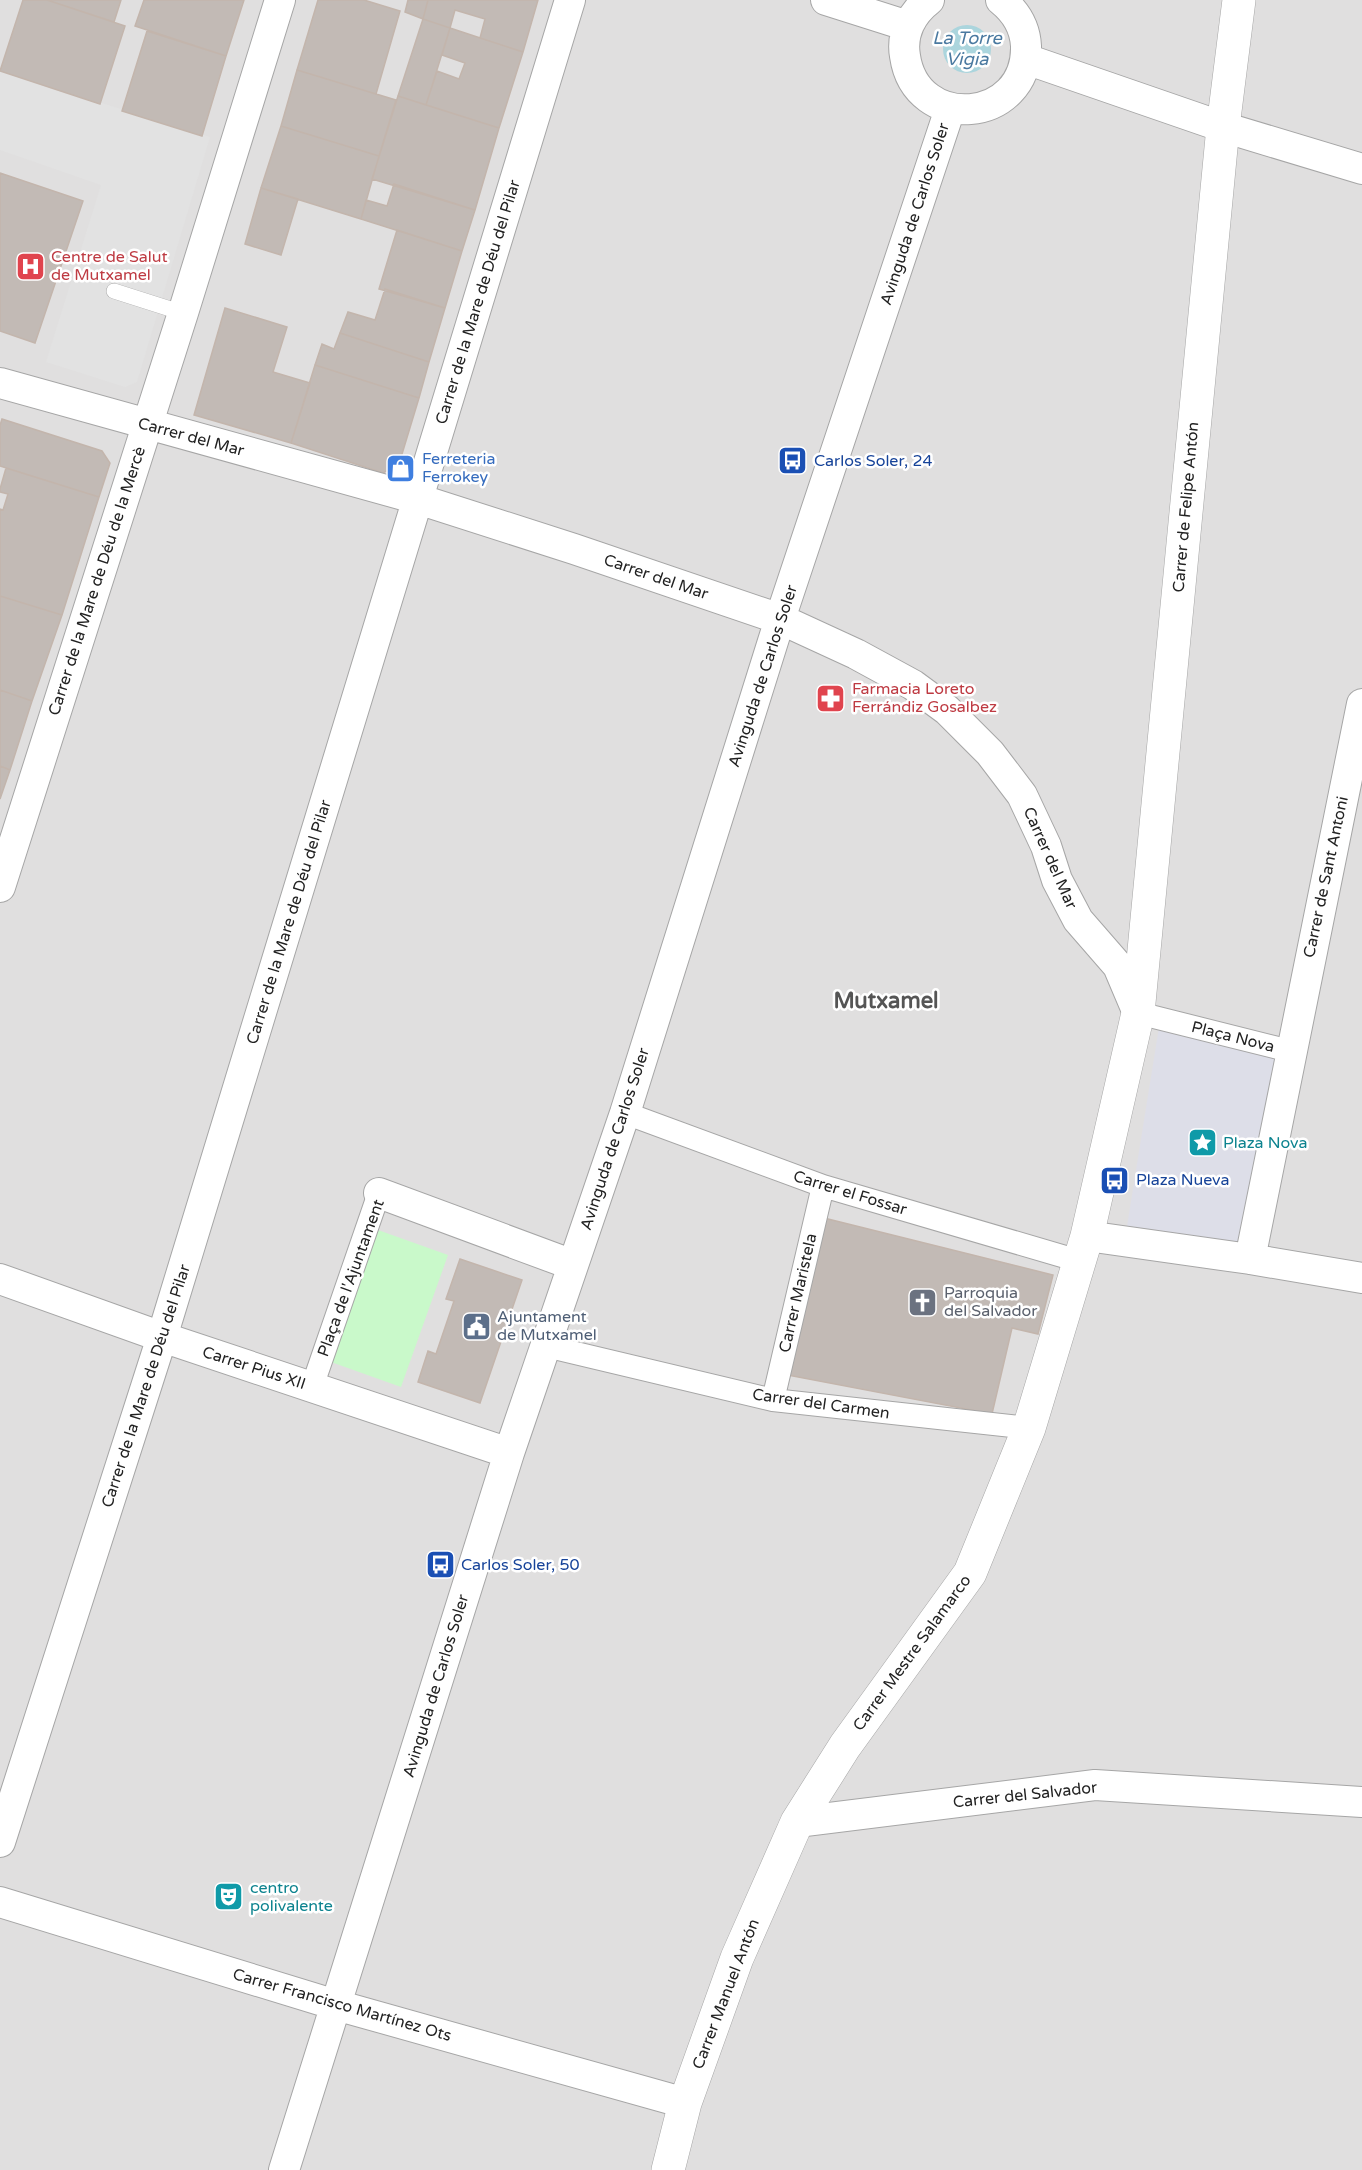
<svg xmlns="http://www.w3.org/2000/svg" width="1362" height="2170" font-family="'Varela Round',sans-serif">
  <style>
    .residential { fill: #e0dfdf }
    .park { fill: #c9f9ca }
    .parking { fill: #e2e2e2 }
    .plaza { fill: #dddee8 }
    .water { fill: #abd5dd }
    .building { fill: #c2bab5; stroke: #c3b5ac; stroke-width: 1.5 }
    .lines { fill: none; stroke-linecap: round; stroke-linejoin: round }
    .service-casing { stroke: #a6a6a6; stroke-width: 16 }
    .pedestrian-casing { stroke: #a6a6a6; stroke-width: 24 }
    .minor-casing { stroke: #a6a6a6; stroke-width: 32 }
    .tertiary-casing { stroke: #a6a6a6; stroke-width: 34 }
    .service { stroke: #fff; stroke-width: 15 }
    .pedestrian { stroke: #fff; stroke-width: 22 }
    .minor { stroke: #fff; stroke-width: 30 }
    .tertiary { stroke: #fff; stroke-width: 33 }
    .labels { text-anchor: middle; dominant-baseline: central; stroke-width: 5; stroke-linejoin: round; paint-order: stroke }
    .street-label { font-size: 16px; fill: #222; stroke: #fff }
    .health-label { font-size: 16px; fill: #be3a42; stroke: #fff; text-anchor: start }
    .shop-label { font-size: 16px; fill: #366cbe; stroke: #fff; text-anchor: start }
    .transit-label { font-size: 16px; fill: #164399; stroke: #fff; text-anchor: start }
    .culture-label { font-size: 16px; fill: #0d838f; stroke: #fff; text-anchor: start }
    .worship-label { font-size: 16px; fill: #5b616d; stroke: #fff; text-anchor: start }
    .service-label { font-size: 16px; fill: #4e5e75; stroke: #fff; text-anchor: start }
    .water-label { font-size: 18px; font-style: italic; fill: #4a79a0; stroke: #fff }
    .district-label { font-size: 22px; font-weight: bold; fill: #555; stroke: #fff }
  </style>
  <rect width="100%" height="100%" fill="#f2eee9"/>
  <path class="residential" d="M0,0h1362v2170h-1362z"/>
  <path class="park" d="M364,1225l84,30 -47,132 -84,-30z"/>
  <path class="parking" d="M0,71l210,66 -73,245 -12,5 -79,-25 55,-177 -101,-35z"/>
  <path class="plaza" d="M1159,1027l122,33 -37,184 -117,-18z"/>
  <path class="water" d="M943 49a24 24 0 1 1 48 0a24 24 0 1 1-48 0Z"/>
  <path class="building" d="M23,0h24l78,26 -25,78 -100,-33z
    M47,0h74l-7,22z
    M144,0h100l-18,56 -91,-30z
    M318,0h46l36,11 -24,83 -79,-24z
    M408,0h20l-5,19 -18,-7z
    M428,0h110l-15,52 -43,-14 5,-19 -30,-9 -5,18 -27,-9z
    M423,19l27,9 -24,77 -28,-9z
    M450,28l73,24 -24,76 -73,-23 11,-34 22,8 6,-16 -23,-8z
    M147,31l79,25 -24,80 -80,-25z
    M297,70l99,30 -17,56 -98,-30z
    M398,96l101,32 -24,82 -103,-31z
    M281,126l98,30 -18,63 -100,-31z
    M0,173l83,28 -48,142 -35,-12z
    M394,184l81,26 -13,41 -101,-32 5,-19 21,6z
    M261,188l37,11 -17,56 -36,-11z
    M397,230l65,21 -17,57 -66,-19z
    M385,289l60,19 -16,54 -89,-29 8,-21 27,8z
    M225,308l62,19 -14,45 37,11 -19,60 -97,-28z
    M340,333l89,29 -10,36 -104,-33 7,-21 12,5z
    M315,365l104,33 -20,66 -16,9 -92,-30z
    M2,419l100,32 8,12 -11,34 -99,-31v-41z
    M6,468l93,29 -37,118 -62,-19v-87l3,1 5,-16 -8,-2v-3z
    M0,596l62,19 -30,86 -32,-11z
    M0,690l32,11 -22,69 -10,-4z
    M0,766l10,4 -10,29z
    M820,1217l233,58 -15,59 -26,-6 -20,86 -210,-40z
    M460,1259l62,21 -42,123 -62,-21 10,-31 8,3 18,-53 -8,-2z"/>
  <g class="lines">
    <defs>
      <path id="service" d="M114,291l69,22"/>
      <path id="pedestrian" d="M1138,1013l152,38
        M625,1113l198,73 256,75
        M546,1346l227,54 256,28
        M312,1387l67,-194
        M773,1400l50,-214"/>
      <path id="minor" d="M826,0l82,26
        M929,0c-17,13 -28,33 -24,56 11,77 123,68 121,-10 -1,-19 -10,-34 -25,-46
        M1026,59l197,68 139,42
        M0,383l418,116 156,50 206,70 76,35 57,31 34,25 43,43 32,42 24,51 11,34 21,40 40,46 20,47
        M0,887l183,-574 97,-313
        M379,1193l194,72
        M1087,1236l163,23 112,19
        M1250,1259l112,-555
        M0,1279l162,58 347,116
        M797,1822l298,-37 267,17
        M0,1842l162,-505 408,-1337
        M0,1902l336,103 349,98
        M284,2170l225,-717 116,-340 155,-494 170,-510"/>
      <path id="tertiary" d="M668,2170l17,-67 52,-145 60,-136 48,-76 125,-173 59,-145 58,-192 51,-223 85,-886 16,-127"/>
    </defs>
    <use href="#service" class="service-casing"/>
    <use href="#pedestrian" class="pedestrian-casing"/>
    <use href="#minor" class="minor-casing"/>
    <use href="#tertiary" class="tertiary-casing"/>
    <use href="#service" class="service"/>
    <use href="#pedestrian" class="pedestrian"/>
    <use href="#minor" class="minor"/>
    <use href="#tertiary" class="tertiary"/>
  </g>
  <defs>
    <symbol id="hospital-square" viewBox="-11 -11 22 22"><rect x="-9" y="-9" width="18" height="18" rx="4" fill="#e0444e" stroke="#fff"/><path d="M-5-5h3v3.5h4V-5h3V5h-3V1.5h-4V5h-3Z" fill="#fff"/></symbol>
    <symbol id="bus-square" viewBox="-11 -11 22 22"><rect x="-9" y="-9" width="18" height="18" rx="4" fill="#1a4fb4" stroke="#fff"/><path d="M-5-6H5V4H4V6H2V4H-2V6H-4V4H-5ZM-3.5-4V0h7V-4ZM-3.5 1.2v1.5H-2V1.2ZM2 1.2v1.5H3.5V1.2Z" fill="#fff"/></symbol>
    <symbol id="shop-square" viewBox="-11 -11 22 22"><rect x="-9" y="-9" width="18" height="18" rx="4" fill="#3f7fe0" stroke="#fff"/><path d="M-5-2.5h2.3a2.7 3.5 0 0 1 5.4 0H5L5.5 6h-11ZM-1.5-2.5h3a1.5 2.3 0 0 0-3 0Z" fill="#fff"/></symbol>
    <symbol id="pharmacy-square" viewBox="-11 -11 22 22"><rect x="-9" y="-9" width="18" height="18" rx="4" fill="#e0444e" stroke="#fff"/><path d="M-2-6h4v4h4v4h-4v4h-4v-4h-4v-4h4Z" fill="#fff"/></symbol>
    <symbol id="sight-square" viewBox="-11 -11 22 22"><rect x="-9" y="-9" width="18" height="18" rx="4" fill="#0f9aa8" stroke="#fff"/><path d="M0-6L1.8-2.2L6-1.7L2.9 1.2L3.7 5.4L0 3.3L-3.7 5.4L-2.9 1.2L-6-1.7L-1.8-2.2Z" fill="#fff"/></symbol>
    <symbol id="church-square" viewBox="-11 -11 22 22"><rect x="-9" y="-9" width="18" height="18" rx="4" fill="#6b7280" stroke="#fff"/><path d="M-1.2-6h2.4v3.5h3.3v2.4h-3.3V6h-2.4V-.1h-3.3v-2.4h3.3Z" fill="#fff"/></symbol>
    <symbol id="civic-square" viewBox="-11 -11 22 22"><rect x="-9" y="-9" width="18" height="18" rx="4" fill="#5c6f8a" stroke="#fff"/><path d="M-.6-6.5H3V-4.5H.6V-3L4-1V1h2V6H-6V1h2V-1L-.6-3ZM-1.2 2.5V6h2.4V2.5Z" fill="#fff"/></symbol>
    <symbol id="theatre-square" viewBox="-11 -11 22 22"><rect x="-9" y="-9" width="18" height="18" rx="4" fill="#0f9aa8" stroke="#fff"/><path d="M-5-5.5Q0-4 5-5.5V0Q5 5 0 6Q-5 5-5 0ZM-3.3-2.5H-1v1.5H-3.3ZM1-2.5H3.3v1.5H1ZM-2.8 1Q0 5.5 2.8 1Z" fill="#fff"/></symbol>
  </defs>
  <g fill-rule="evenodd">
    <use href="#hospital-square" x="14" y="250" width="33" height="33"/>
    <use href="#bus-square" x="776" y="444" width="33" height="33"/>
    <use href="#shop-square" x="384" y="452" width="33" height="33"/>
    <use href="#pharmacy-square" x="814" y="682" width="33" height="33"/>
    <use href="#sight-square" x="1186" y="1126" width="33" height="33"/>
    <use href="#bus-square" x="1098" y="1164" width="33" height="33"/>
    <use href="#church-square" x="906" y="1286" width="33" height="33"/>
    <use href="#civic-square" x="460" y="1310" width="33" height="33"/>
    <use href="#bus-square" x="424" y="1548" width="33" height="33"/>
    <use href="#theatre-square" x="212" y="1880" width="33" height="33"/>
  </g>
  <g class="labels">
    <g class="street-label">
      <text transform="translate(915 214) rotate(-72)">Avinguda de Carlos Soler</text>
      <text transform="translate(478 302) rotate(-73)">Carrer de la Mare de Déu del Pilar</text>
      <text transform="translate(191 437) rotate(15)">Carrer del Mar</text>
      <text transform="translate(1186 507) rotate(-85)">Carrer de Felipe Antón</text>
      <text transform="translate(656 577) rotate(19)">Carrer del Mar</text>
      <text transform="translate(97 581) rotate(-72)">Carrer de la Mare de Déu de la Mercè</text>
      <text transform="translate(763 676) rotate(-72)">Avinguda de Carlos Soler</text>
      <text transform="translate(1050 858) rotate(66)">Carrer del Mar</text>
      <text transform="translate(1326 877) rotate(-78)">Carrer de Sant Antoni</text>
      <text transform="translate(289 922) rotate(-73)">Carrer de la Mare de Déu del Pilar</text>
      <text transform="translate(1233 1037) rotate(14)">Plaça Nova</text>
      <text transform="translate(615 1139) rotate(-72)">Avinguda de Carlos Soler</text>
      <text transform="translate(850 1193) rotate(17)">Carrer el Fossar</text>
      <text transform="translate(351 1278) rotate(-70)">Plaça de l'Ajuntament</text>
      <text transform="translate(798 1293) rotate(-77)">Carrer Maristela</text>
      <text transform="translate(254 1368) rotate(18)">Carrer Pius XII</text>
      <text transform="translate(146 1386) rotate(-72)">Carrer de la Mare de Déu del Pilar</text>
      <text transform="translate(821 1404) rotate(8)">Carrer del Carmen</text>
      <text transform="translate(912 1653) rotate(-54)">Carrer Mestre Salamarco</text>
      <text transform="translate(436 1686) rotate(-73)">Avinguda de Carlos Soler</text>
      <text transform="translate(1025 1795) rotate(-6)">Carrer del Salvador</text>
      <text transform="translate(726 1994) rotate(-69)">Carrer Manuel Antón</text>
      <text transform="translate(342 2005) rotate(16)">Carrer Francisco Martínez Ots</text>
    </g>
    <g class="health-label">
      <text x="51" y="257">Centre de Salut<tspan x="51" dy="18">de Mutxamel</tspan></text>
      <text x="852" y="689">Farmacia Loreto<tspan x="852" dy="18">Ferrándiz Gosalbez</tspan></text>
    </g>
    <g class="shop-label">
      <text x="422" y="459">Ferreteria<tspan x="422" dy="18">Ferrokey</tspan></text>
    </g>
    <g class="transit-label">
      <text x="814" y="461">Carlos Soler, 24</text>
      <text x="1136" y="1180">Plaza Nueva</text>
      <text x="461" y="1565">Carlos Soler, 50</text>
    </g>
    <g class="culture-label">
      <text x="1223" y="1143">Plaza Nova</text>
      <text x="250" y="1888">centro<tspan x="250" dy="18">polivalente</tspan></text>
    </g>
    <g class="worship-label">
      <text x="944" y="1293">Parroquia<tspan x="944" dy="18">del Salvador</tspan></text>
    </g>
    <g class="service-label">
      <text x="497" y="1317">Ajuntament<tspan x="497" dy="18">de Mutxamel</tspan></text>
    </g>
    <g class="water-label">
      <text x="967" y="38">La Torre<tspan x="967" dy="21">Vigia</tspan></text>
    </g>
    <g class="district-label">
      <text x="886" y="1001">Mutxamel</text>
    </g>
  </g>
</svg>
